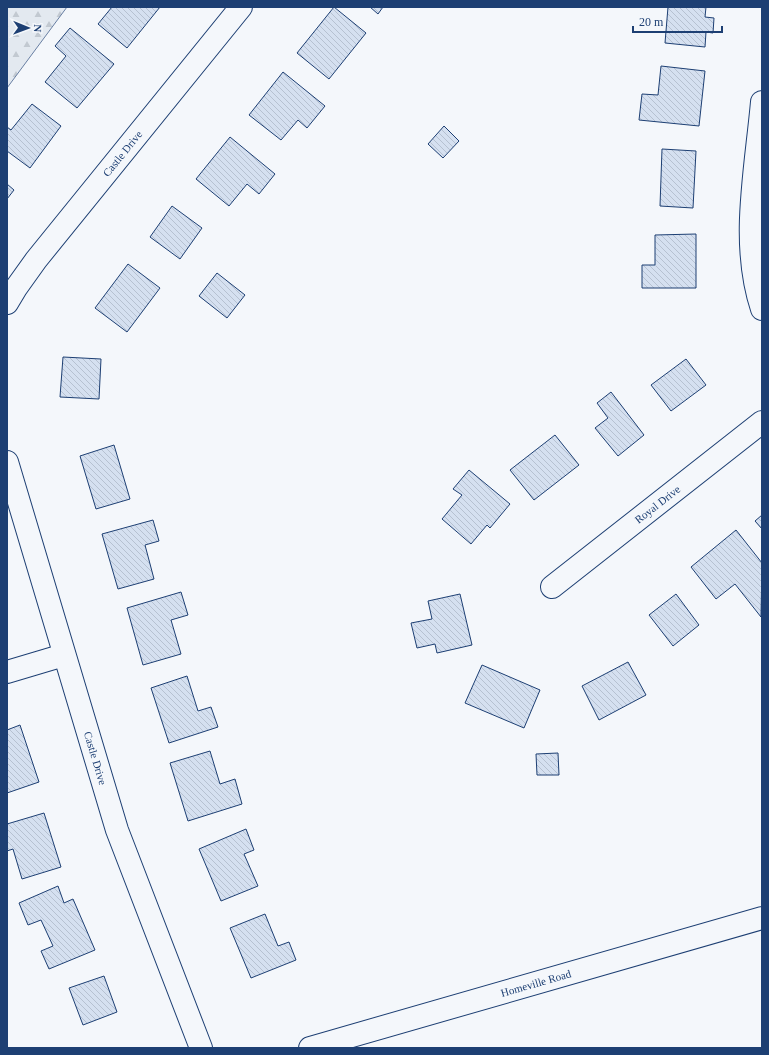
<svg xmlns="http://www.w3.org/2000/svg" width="769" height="1055" font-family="Georgia,serif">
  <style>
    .forest { fill: url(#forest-firs); stroke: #687fa3 }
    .building { fill: url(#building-back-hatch); stroke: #1d3f73 }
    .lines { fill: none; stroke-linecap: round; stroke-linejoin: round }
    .street-casing { stroke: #1d3f73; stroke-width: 24 }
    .secondary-casing { stroke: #1d3f73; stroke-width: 24 }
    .street { stroke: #f4f7fb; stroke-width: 22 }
    .secondary { stroke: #f4f7fb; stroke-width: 22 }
    .labels { text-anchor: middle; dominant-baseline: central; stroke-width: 3; stroke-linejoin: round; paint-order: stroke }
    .street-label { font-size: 11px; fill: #1d3f73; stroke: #f4f7fb }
  </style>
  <defs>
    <pattern id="forest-firs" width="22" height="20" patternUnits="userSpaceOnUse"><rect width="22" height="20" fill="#e3e9f0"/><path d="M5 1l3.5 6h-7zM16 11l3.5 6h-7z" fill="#c2c9d1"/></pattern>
    <pattern id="building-back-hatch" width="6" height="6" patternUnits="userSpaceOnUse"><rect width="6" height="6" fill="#d5e0f0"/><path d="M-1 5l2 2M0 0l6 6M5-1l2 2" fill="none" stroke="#b6c1d1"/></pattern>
  </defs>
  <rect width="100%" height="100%" fill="#f4f7fb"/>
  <path class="forest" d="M7,7h60l-60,81z"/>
  <path class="building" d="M112,7h48l-33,41 -29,-24z
    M334,7l32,26 -37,46 -32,-26z
    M370,7h13l-5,7z
    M668,7h38l-1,10 9,1 -1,15 -7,-1 -1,15 -40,-4z
    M70,28l44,36 -37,44 -32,-26 21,-26 -11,-10z
    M661,66l44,5 -6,55 -60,-6 3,-26 16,1z
    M283,72l42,34 -18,22 -9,-8 -17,20 -32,-25z
    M32,104l29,22 -31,42 -23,-17v-24l4,3z
    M444,126l15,15 -16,17 -15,-14z
    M230,137l45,37 -16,20 -12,-10 -18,22 -33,-27z
    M662,149l34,2 -3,57 -33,-2z
    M7,184l7,6 -7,9z
    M172,206l30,22 -22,31 -30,-22z
    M696,234v54h-54v-23h13v-30z
    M128,264l32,24 -33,44 -32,-24z
    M217,273l28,22 -18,23 -28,-22z
    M63,357l38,2 -2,40 -39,-2z
    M686,359l20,26 -35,26 -20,-26z
    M611,392l33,43 -26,21 -23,-28 13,-10 -11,-15z
    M555,435l24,30 -45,35 -24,-30z
    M114,445l16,54 -34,10 -16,-53z
    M469,470l41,34 -20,24 -3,-3 -16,19 -29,-25 20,-24 -9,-6z
    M762,515v14l-7,-8z
    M153,520l6,21 -14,4 9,34 -36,10 -16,-55z
    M736,530l26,33 -1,54 -26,-33 -19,15 -25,-32z
    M181,592l7,23 -17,5 10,34 -38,11 -16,-57z
    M460,594l12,51 -35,8 -2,-9 -18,4 -6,-25 21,-4 -4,-18z
    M676,594l23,31 -26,21 -24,-31z
    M628,662l18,33 -47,25 -17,-34z
    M482,665l58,25 -16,38 -59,-25z
    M187,676l11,35 13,-4 7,20 -49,16 -18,-55z
    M20,725l19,57 -32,11v-63z
    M210,751l10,33 15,-5 7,25 -54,17 -18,-58z
    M558,753l1,22h-22l-1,-21z
    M44,813l17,54 -39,12 -9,-30 -6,2v-27z
    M246,829l8,21 -10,4 14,32 -37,15 -22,-52z
    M58,886l6,17 9,-4 22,51 -46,19 -8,-18 12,-5 -12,-26 -13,5 -9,-22z
    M265,914l13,32 11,-4 7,18 -45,18 -21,-50z
    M104,976l13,36 -34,13 -14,-37z"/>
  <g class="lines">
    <defs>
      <g id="street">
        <path d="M762,102c-6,68 -22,141 0,207"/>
        <path id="s1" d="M7,303l9,-15 20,-28 205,-253"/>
        <path id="s2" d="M7,462l110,368 84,218"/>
        <path id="s3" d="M552,587l210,-165"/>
        <path d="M7,672l57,-17"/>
      </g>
      <g id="secondary">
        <path id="s4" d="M310,1048l452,-130"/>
      </g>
    </defs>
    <use href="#street" class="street-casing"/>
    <use href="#secondary" class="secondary-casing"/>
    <use href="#street" class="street"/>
    <use href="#secondary" class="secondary"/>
  </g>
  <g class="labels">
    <g class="street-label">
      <text stroke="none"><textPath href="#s1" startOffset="189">Castle Drive</textPath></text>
      <text stroke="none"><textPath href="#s3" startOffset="134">Royal Drive</textPath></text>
      <text stroke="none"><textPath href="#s2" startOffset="309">Castle Drive</textPath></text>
      <text stroke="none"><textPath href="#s4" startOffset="235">Homeville Road</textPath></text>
    </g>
  </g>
  <rect width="769" height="1055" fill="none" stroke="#1d3f73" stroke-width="16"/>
  <g transform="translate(28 28) rotate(91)" stroke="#f4f7fb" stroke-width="3" paint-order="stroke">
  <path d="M0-3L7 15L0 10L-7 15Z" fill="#1d3f73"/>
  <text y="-6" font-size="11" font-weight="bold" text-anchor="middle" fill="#1d3f73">N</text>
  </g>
  <path d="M633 26v6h89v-6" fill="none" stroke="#1d3f73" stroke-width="2"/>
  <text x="639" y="26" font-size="12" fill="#1d3f73" stroke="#f4f7fb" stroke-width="3" paint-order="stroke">20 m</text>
</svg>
